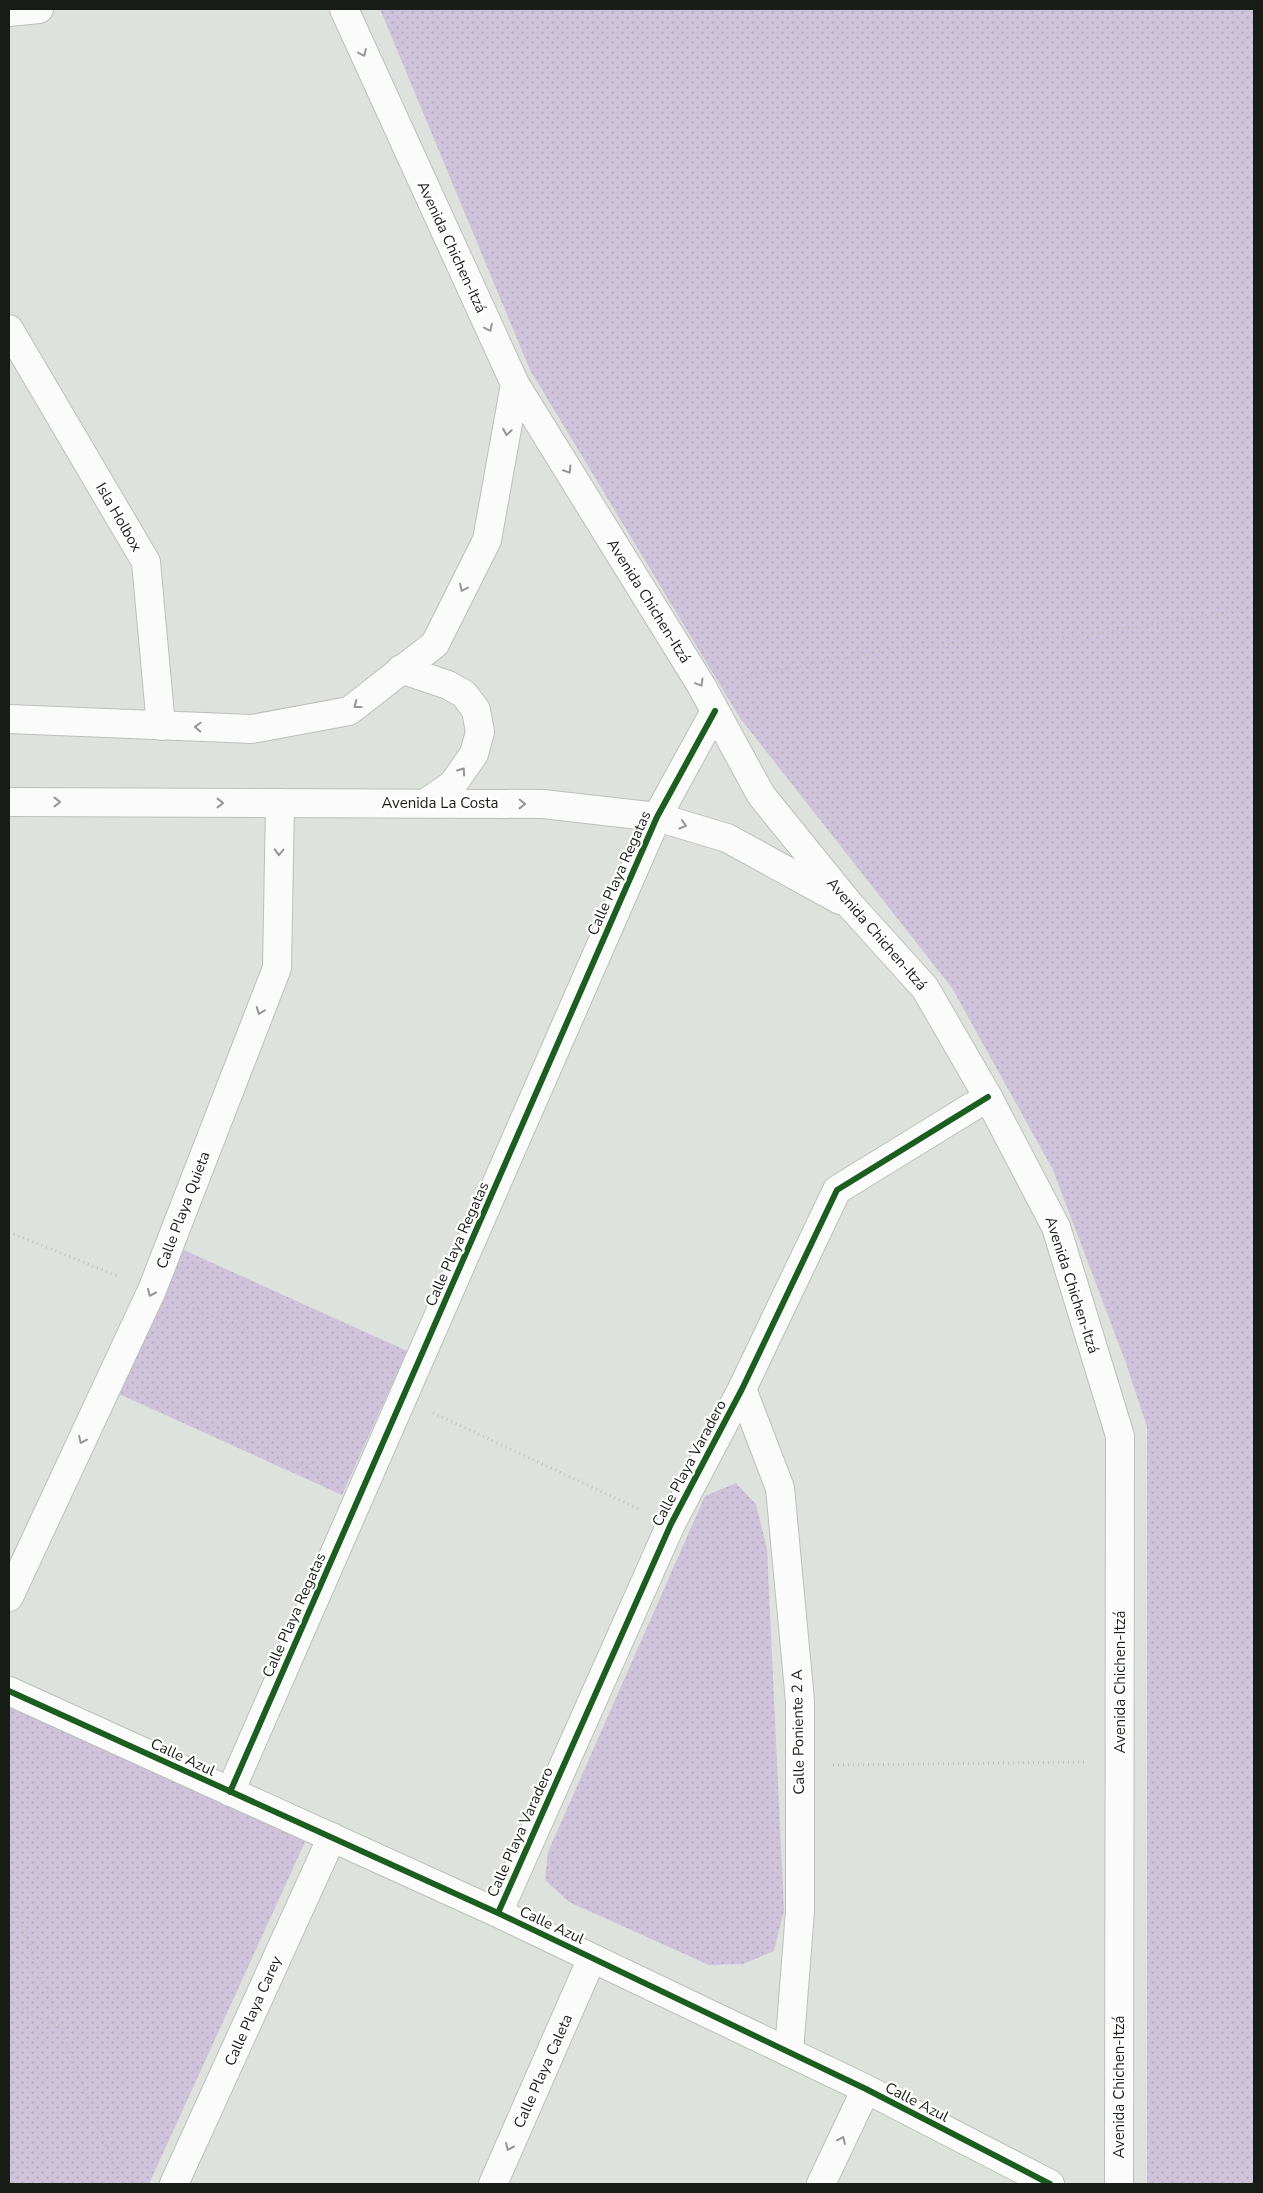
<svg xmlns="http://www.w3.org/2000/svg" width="1263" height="2193" font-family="'Nunito Sans',sans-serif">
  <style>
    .park { fill: url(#park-dots) }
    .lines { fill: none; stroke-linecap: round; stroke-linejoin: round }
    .minor-casing { stroke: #bbc0ba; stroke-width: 30 }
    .secondary-casing { stroke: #bbc0ba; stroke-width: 30 }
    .path { stroke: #bfc1be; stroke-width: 3; stroke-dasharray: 1 4; stroke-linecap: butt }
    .minor { stroke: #fafbfa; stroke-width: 28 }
    .secondary { stroke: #fafbfa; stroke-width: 28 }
    .cycleway-casing { stroke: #fff; stroke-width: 9 }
    .cycleway { stroke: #1b5e20; stroke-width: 6 }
    .oneway { stroke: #949794 }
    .labels { text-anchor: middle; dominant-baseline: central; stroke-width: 4.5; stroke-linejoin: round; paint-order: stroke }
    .street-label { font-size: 15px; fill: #181c17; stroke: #fff }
  </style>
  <defs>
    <pattern id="park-dots" width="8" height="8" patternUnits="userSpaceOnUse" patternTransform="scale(1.25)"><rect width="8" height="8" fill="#cfc3db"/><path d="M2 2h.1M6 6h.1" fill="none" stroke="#b1a7bb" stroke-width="1.8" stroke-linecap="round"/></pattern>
  </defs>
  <rect width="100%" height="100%" fill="#dde2dc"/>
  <path class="park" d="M380,9h874v2175h-107v-757l-21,-64 -73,-193 -101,-182 -212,-270 -210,-348z
    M184,1250l223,101 -65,144 -223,-101z
    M736,1483l20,21 11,45 17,362 -10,40 -31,13 -34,1 -140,-63 -24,-22 3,-28 157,-356z
    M9,1694l296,148 -156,342h-140z"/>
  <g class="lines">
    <defs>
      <path id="minor" d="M9,12l30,-3
        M9,329l137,233 15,164
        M742,1389l38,99 20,213v210l-11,141
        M9,1597l143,-307 125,-322 3,-165
        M9,1691l489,222 368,176 184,95
        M230,1792l427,-975 58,-106
        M498,1913l173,-389 71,-135 95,-199 151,-93
        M174,2184l158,-347
        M493,2184l99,-226
        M821,2184l45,-95"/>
      <path id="secondary" d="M344,9l171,375 186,301 60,110 89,110 75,83 63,109 68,130 64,209 -1,748
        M401,669l47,16 16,9 12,16 4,22 -6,22 -21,30 -27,19
        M9,719l243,10 97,-18 86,-67 52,-104 28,-156
        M9,802l534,2 114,13 70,21 113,62"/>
    </defs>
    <use href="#minor" class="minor-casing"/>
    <use href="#secondary" class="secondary-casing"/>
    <path class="path" d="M736,678l168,-31 173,-10 177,-29
      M9,1232l111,45
      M184,1304l187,81
      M141,1393l190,86
      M433,1413l208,97
      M833,1765l254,-3
      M9,1893l112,291
      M9,2003l51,24"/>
    <use href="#minor" class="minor"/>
    <use href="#secondary" class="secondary"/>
    <defs>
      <path id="cycleway" d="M9,1691l489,222 368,176 184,95
        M230,1792l427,-975 58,-106
        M498,1913l173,-389 71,-135 95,-199 151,-93"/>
    </defs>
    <use href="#cycleway" class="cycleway-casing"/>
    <use href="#cycleway" class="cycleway"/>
  </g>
  <defs><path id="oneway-chevron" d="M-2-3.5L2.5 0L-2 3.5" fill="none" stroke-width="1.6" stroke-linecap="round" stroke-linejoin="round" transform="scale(1.25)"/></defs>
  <g class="oneway">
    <use href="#oneway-chevron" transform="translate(363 53) rotate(65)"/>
    <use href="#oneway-chevron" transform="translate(489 328) rotate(65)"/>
    <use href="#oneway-chevron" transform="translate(507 432) rotate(100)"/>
    <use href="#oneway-chevron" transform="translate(568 470) rotate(58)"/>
    <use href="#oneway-chevron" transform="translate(463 588) rotate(116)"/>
    <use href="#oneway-chevron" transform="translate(700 683) rotate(59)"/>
    <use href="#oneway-chevron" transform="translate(357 705) rotate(142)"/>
    <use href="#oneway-chevron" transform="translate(198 727) rotate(-178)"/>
    <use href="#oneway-chevron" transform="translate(462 771) rotate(-55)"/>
    <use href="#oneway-chevron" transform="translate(57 802)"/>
    <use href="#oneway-chevron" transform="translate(220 803)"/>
    <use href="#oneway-chevron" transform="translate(522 804) rotate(1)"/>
    <use href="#oneway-chevron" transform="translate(683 825) rotate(17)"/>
    <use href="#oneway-chevron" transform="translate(279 852) rotate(91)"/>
    <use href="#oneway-chevron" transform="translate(260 1011) rotate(111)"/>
    <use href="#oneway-chevron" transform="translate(151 1293) rotate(114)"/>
    <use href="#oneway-chevron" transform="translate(82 1440) rotate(115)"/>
    <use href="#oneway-chevron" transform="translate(842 2140) rotate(-65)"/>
    <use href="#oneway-chevron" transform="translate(509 2147) rotate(114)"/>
  </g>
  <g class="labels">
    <g class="street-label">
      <text transform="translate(452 247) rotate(65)">Avenida Chichen-Itzá</text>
      <text transform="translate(119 517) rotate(60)">Isla Holbox</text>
      <text transform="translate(649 601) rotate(58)">Avenida Chichen-Itzá</text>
      <text x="440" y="803">Avenida La Costa</text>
      <text transform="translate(619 873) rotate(-66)">Calle Playa Regatas</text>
      <text transform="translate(877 934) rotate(49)">Avenida Chichen-Itzá</text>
      <text transform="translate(183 1210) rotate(-69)">Calle Playa Quieta</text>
      <text transform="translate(457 1244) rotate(-66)">Calle Playa Regatas</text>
      <text transform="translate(1072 1285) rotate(72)">Avenida Chichen-Itzá</text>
      <text transform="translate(689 1463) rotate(-62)">Calle Playa Varadero</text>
      <text transform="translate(294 1615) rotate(-66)">Calle Playa Regatas</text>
      <text transform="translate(1120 1682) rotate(-90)">Avenida Chichen-Itzá</text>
      <text transform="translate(798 1732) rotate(-91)">Calle Poniente 2 A</text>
      <text transform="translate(183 1757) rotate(25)">Calle Azul</text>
      <text transform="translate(520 1832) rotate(-66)">Calle Playa Varadero</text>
      <text transform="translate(552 1925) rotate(25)">Calle Azul</text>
      <text transform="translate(253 2011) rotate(-66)">Calle Playa Carey</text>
      <text transform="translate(543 2071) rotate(-66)">Calle Playa Caleta</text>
      <text transform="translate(1119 2087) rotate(-90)">Avenida Chichen-Itzá</text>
      <text transform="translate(917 2102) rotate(27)">Calle Azul</text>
    </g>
  </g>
  <rect width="1263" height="2193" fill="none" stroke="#181c17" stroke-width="20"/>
</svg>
